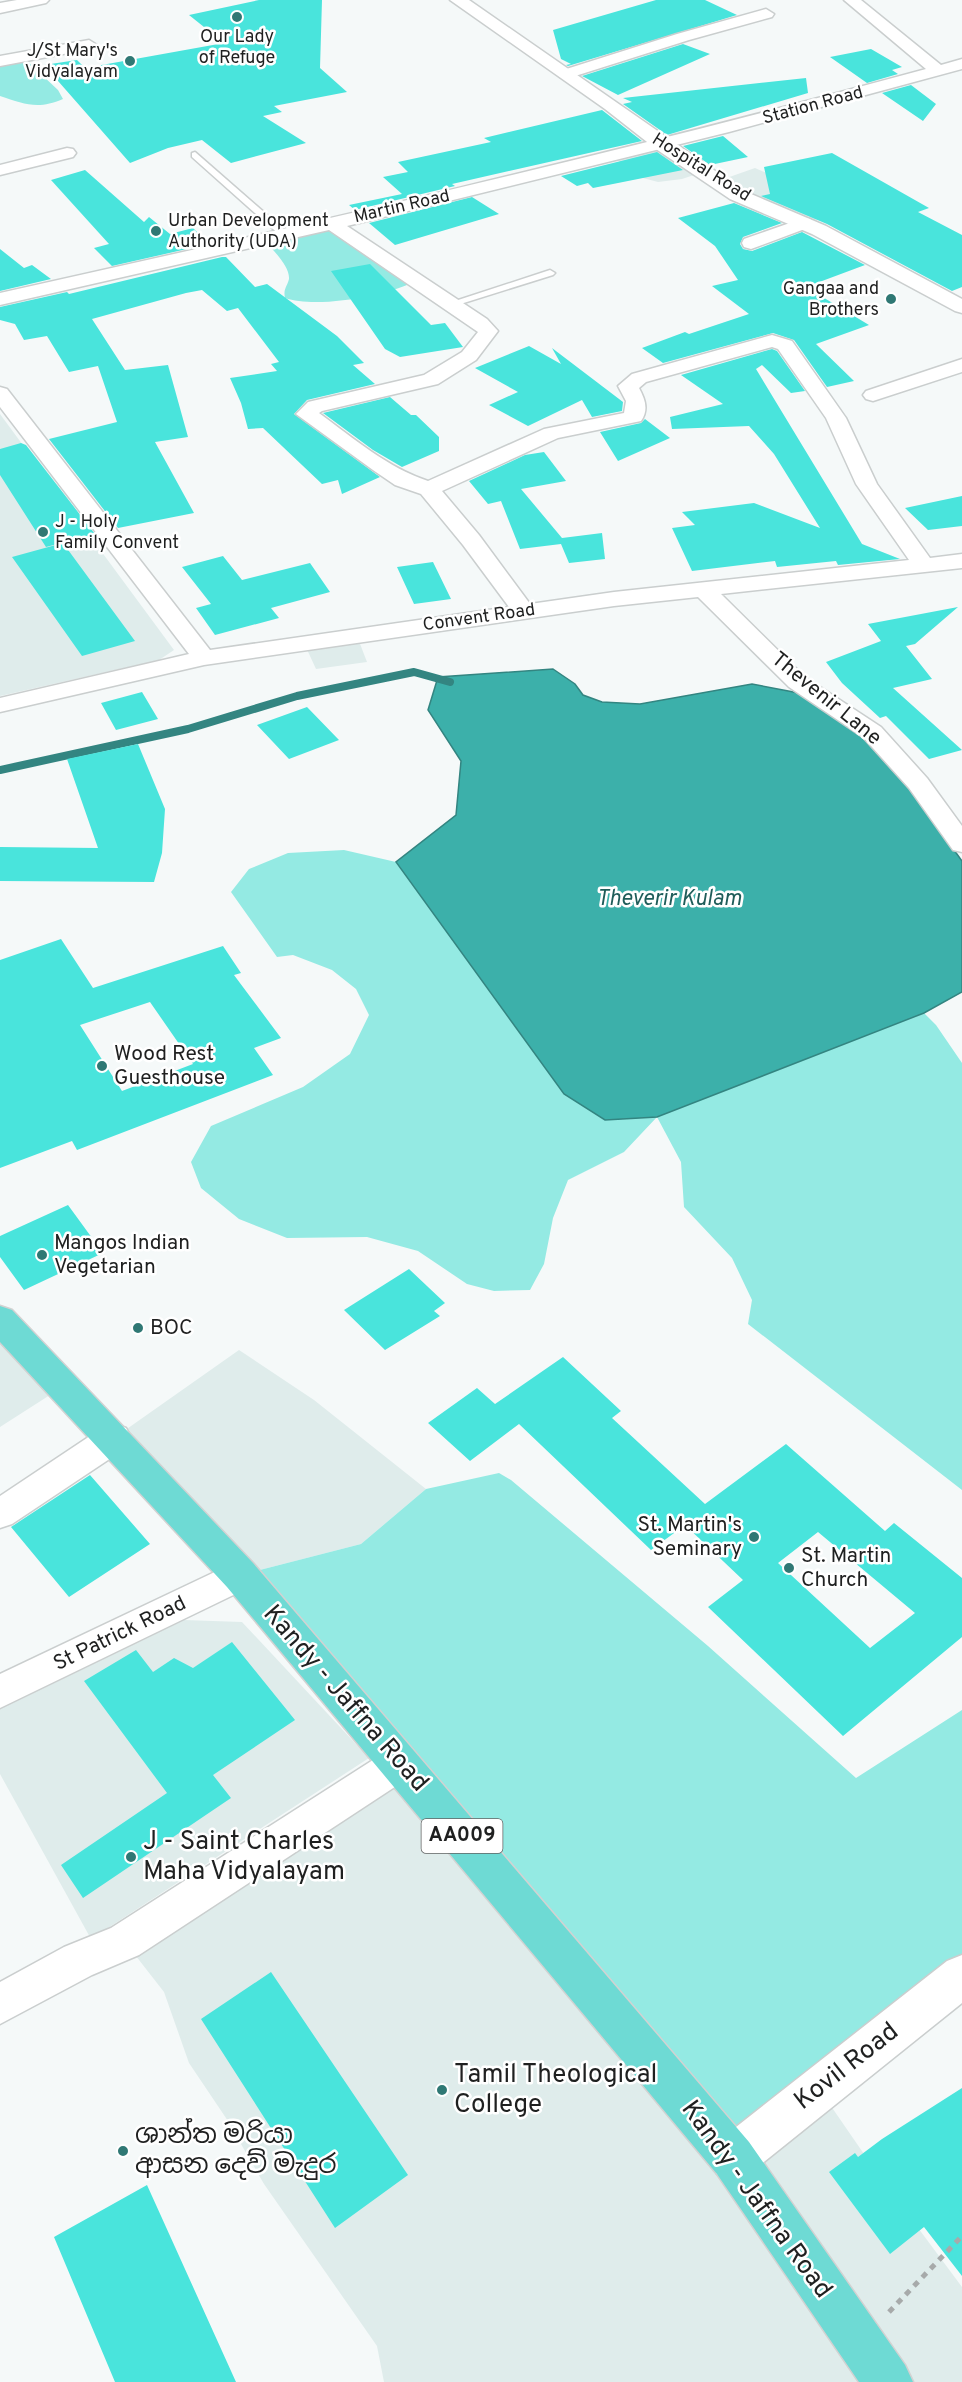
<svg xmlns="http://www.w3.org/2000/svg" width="962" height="2382" font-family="Overpass,'Noto Sans Sinhala',sans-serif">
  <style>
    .built { fill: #dfeceb }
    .green { fill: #94eae3 }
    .water { fill: #3cb0aa; stroke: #338581; stroke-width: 1.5 }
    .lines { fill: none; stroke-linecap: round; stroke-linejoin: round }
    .stream { stroke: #338581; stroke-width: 8 }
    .building { fill: #49e4dc; fill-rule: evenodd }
    .service-casing { stroke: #cacece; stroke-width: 3 }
    .minor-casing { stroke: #cacece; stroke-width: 3 }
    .tertiary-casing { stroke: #cacece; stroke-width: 3 }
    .trunk-casing { stroke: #d2d2d2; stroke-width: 3 }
    .path { stroke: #a7aaaa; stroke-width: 5; stroke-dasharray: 6 6; stroke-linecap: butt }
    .service { fill: #fff; fill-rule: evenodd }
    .minor { fill: #fff; fill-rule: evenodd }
    .tertiary { fill: #fff; fill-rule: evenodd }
    .trunk { fill: #6edad4; fill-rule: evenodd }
    .poi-dot { fill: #2f7874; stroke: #fff; stroke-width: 2 }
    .labels { text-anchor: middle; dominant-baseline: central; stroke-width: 5; stroke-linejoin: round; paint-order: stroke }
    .far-poi-label { font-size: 18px; fill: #1f2020; stroke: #fff; text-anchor: end }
    .far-street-label { font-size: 18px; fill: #1f2020; stroke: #fff }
    .shield { fill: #fff; stroke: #626363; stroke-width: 1.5 }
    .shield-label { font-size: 20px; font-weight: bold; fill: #1f2020 }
    .street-label { font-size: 21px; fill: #1f2020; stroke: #fff }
    .poi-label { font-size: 21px; fill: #1f2020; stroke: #fff; text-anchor: start }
    .water-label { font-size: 22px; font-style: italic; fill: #1f5d5a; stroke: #fff }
    .near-street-label { font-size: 26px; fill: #1f2020; stroke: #fff }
    .near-poi-label { font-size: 26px; fill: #1f2020; stroke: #fff; text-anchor: start }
  </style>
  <rect width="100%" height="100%" fill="#f5f9f9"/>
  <path class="built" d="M663,145l40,27 -21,7 -24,3 -15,-4 -30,-21z
    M755,168l43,19 28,30 -22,6 -86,-42z
    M0,414l174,236 -15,10 -159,36z
    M357,636l10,26 -51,7 -12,-26z
    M0,1320l64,66 -64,41z
    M239,1350l75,50 112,89 -65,55 -121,31 -126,-137z
    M184,1620l58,2 127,136 -278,181 -91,-165v-65z
    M400,1763l424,333 51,74 87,117v95h-578l-7,-36 -113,-162 -38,-66 -37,-55 -25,-71 -39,-50z"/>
  <path class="green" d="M28,62l30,28 5,9c-25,11 -39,5 -63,-3v-32z
    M332,224l84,57c-29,15 -100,28 -131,17 -2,-9 2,-11 4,-19 1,-13 -17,-30 -25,-39z
    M344,850l52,12 168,232 93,23 267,-104 12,12 26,38v427l-214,-166 4,-24 -20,-42 -48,-51 -3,-45 -24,-45 -33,35 -56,28 -15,38 -9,46 -14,26 -36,1 -27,-7 -49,-33 -51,-14 -80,1 -48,-19 -38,-31 -10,-26 20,-36 92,-39 47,-33 19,-39 -13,-26 -24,-19 -39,-15 -16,2 -46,-65 18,-23 39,-16z
    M499,1473l12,7 197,166 148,132 106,-68v266l-229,182 -493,-583 121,-31 65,-55z"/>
  <path class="water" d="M553,669l22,15 8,11 19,7 38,2 112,-20 52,10 80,59 78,108v131l-38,21 -267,104 -52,3 -41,-26 -168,-232 60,-47 5,-54 -33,-51 10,-33z"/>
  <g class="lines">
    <path class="stream" d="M0,770l188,-41 109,-33 117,-24 36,10"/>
  </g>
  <path class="building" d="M259,0h63l-2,68 27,24 -73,14 8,6 -19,4 43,27 -75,20 -29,-23 -34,8 -38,15 -86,-98 33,-5 8,8 139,-25 -35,-28z
    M656,0h49l32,15 -169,51 -2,-1 5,-1 -10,-5 -8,-29z
    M683,44l27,10 -92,41 -36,-19z
    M871,49l31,18 -10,3 6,4 -31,9 -37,-26z
    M806,78l2,15 -141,42 -44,-31 9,-2 -9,-4z
    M911,85l25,19 -13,17 -41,-28z
    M602,110l40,31 -190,43 3,2 -100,24 -6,-5 53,-11 -19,-17 25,-5 -10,-10 93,-20 -7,-4z
    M723,136l25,21 -38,8 -27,-19z
    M657,152l26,18 -90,18 -5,-5 -11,3 -16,-10z
    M832,153l97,55 -11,4 44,23v52l-10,4 -125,-67 -66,-28 9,-2 -6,-27z
    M85,170l59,52 5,-5 21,17 23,-6 16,16 -97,22 -18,-18 15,-4 -58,-64z
    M472,197l27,17 -104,31 -26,-22z
    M734,203l48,20 -39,14 -3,7 3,5 9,2 50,-19 63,33 -59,22 63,38 -53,19 38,37 -27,6 -33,-47 -21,-7 -110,30 -21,-15 43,-16 4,2 60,-20 -37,-28 26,-6 -23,-34 -37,-28z
    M0,249l24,19 8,-3 19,14 -51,12z
    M222,257h4l29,30 12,-3 70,52 27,27 -11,2 22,19 -68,16 -13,14 86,63 -38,17 -4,-14 -16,4 -59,-56 -15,1 -7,-26 -11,-25 47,-7 -6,-7 8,-2 -41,-54 -11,3 -25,-21 -16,3 -94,26 33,51 43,-5 20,72 -33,5 39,71 -76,15 -69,-89 68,-17 -19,-56 -29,6 -22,-36 -23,4 -9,-16 -15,-4v-13l67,-15 2,2z
    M370,264l61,61 14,-2 18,24 -63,10 -15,-8 -54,-78z
    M529,346l32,18 -9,-16 71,54 -1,9 -30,6 -10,-17 -54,26 -39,-21 29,-13 -43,-24z
    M772,349l5,2 28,40 -14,2 -29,-28 -6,4 106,175 38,15 -62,6 -2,-4 -59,6 -2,-6 -83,10 -20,-43 23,-3 -13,-13 72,-9 66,25 -46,-74 -25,-28 -77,3 -2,-12 53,-13 -42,-29z
    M390,397l21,18h5l23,22v14l-37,16 -29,-17 -50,-37z
    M645,419l25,19 -52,23 -18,-29 41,-9z
    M21,443l5,2 69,89 -49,13 -46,-72v-26z
    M544,452l22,29 -45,8 41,49 40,-5 3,26 -36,4 -8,-19 -41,5 -19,-48 -13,3 -19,-23 56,-26z
    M962,496v30l-34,4 -23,-22z
    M63,543l72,98 -53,15 -70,-99z
    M223,556l19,24 68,-17 20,29 -59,16 8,10 -64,17 -19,-27 15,-4 -29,-37z
    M433,562l18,37 -37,5 -17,-37z
    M958,607l-43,37 -9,2 26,33 -39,9 69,62 -33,9 -43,-43 -6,2 -38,-35 -16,-21 55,-21 -13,-17z
    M142,692l16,27 -42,11 -15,-27z
    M307,707l32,33 -50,19 -32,-34z
    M138,744l27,65 -3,44 -8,29 -154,-1v-34l98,1 -31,-89z
    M61,939l32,49 130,-42 18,27 -7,2 47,63 -27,10 19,27 -196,75 -5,-9 -72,27v-208zM150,1002l43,62 -71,27 -42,-66z
    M68,1205l35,48 -79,37 -24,-33v-21z
    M409,1269l36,34 -11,8 6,5 -55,34 -41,-40z
    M563,1357l58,54 -9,7 93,86 81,-60 99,87 9,-8 68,55v59l-119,99 -135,-129 35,-27 -58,-55 -34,25 -132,-126 -49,37 -42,-38 49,-35 18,16zM818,1532l97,81 -45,35 -92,-85z
    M90,1475l60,69 -81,53 -58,-70z
    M232,1642l63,78 -82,55 18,23 -148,100 -22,-33 106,-72 -83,-112 52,-31 17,22 21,-14 19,10z
    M271,1972l137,203 -73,53 -134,-209z
    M962,2088v188l-38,-49 -34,27 -61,-82 26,-19 3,4 24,-18z
    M147,2185l89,197h-121l-61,-145z"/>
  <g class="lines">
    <defs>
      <path id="service" d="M195,152l93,81v4h-6l-90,-80v-4z
        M550,270l5,3 -2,2 -99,31 -8,-2z"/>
      <path id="minor" d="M17,0h32l-3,3 -46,10v-10z
        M844,0h17l80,65 21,-6v10l-233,63 -382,94 140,93 11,12 -22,29 -38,24 -116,27 -3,2c34,25 69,55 109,68l116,-52 80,-16 2,-12 -8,-15 14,-12 140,-39 20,6 54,77 31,66 53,74 32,-4v14l-241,26 84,83 76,50 46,51 35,48v26l-9,-2 -44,-62 -46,-51 -74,-50 -91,-90 -84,9 -410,59 -204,47v-14l189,-44 -189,-247v-20l7,2 203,261 299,-43 -46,-62 -42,-51 -26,-9 -22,-15 -77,-56 12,-12 116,-27 38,-23 16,-20 -149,-102 -329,75v-12c310,-69 619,-140 926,-224zM772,347l6,2 48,69 30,66 53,76 -295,32 -84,12 -51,-69 -37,-44 116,-53 83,-17c8,-11 4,-22 -2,-33l7,-6z
        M766,9l8,5 -2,3 -83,23 -117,37h-12l-2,-3 2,-3 117,-37z
        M89,40l8,5 -2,3 -95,18v-10z
        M67,148l6,1 3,4 -3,4 -73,18v-10z
        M804,218l6,1 3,4 -3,4 -59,22 -7,-2 -2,-4 2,-4z
        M962,359v13l-89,29 -7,-2 -3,-4 3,-4z
        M114,1424l12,4 5,10 -5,10 -114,76 -12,4v-32l102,-68z
        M240,1560l12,4 5,11 -5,11 -252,122v-34z
        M400,1746l13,5 6,12 -6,12 -274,180 -47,20 -92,49v-42l64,-35 47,-19 276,-177z"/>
      <path id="tertiary" d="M450,0h19l275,191 82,35 136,73v14l-7,-2 -143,-77 -82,-35 -74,-50 -51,-40z
        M962,1955v48l-213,171 -16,7 -16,-7 -7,-16 7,-16 230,-181z"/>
      <path id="trunk" d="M0,1306l12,4 241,253 496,579 156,223 8,17h-54l-142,-208 -490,-587 -227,-245z"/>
    </defs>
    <use href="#service" class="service-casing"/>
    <use href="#minor" class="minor-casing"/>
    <use href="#tertiary" class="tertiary-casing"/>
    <use href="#trunk" class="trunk-casing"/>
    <path class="path" d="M889,2312l73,-76"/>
    <use href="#service" class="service"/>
    <use href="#minor" class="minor"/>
    <use href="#tertiary" class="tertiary"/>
    <use href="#trunk" class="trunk"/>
  </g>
  <g class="poi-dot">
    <circle cx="237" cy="17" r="6"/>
    <circle cx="130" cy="61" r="6"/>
    <circle cx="156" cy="231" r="6"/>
    <circle cx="891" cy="299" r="6"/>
    <circle cx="43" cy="532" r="6"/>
    <circle cx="102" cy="1066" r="6"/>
    <circle cx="42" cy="1255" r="6"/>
    <circle cx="138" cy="1328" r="6"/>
    <circle cx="754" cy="1537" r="6"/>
    <circle cx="789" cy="1568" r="6"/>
    <circle cx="131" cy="1857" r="6"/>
    <circle cx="442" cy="2090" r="6"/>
    <circle cx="123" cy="2151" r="6"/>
  </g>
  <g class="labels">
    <g class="far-poi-label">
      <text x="237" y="37" text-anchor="middle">Our Lady<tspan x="237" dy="21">of Refuge</tspan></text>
      <text x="118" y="51">J/St Mary's<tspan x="118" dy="21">Vidyalayam</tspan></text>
      <text x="168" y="221" text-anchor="start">Urban Development<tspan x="168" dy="21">Authority (UDA)</tspan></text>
      <text x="879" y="289">Gangaa and<tspan x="879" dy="21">Brothers</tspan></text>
      <text x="55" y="522" text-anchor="start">J - Holy<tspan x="55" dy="21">Family Convent</tspan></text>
    </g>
    <g class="far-street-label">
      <text transform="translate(813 106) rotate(-15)">Station Road</text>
      <text transform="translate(701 168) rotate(32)">Hospital Road</text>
      <text transform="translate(402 207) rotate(-13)">Martin Road</text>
      <text transform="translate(479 618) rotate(-8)">Convent Road</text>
    </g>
    <rect class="shield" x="421.5" y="1819" width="81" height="34" rx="4.5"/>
    <g class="shield-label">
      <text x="462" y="1836">AA009</text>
    </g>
    <g class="street-label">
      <text transform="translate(826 699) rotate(39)">Thevenir Lane</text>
      <text transform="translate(120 1634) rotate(-26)">St Patrick Road</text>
    </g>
    <g class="poi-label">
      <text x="114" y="1054">Wood Rest<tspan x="114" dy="24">Guesthouse</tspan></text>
      <text x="54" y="1243">Mangos Indian<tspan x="54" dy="24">Vegetarian</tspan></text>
      <text x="150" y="1328">BOC</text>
      <text x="742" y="1525" text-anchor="end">St. Martin's<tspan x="742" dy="24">Seminary</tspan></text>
      <text x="801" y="1556">St. Martin<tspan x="801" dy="24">Church</tspan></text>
    </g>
    <g class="water-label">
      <text x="669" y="899">Theverir Kulam</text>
    </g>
    <g class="near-street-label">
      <text transform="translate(345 1699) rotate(49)">Kandy - Jaffna Road</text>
      <text transform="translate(847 2067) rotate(-38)">Kovil Road</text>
      <text transform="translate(756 2200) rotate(54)">Kandy - Jaffna Road</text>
    </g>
    <g class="near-poi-label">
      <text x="143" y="1842">J - Saint Charles<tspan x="143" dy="30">Maha Vidyalayam</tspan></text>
      <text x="454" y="2075">Tamil Theological<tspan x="454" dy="30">College</tspan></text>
      <text x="135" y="2136">ශාන්ත මරියා<tspan x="135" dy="30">ආසන දෙව් මැදුර</tspan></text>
    </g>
  </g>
</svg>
